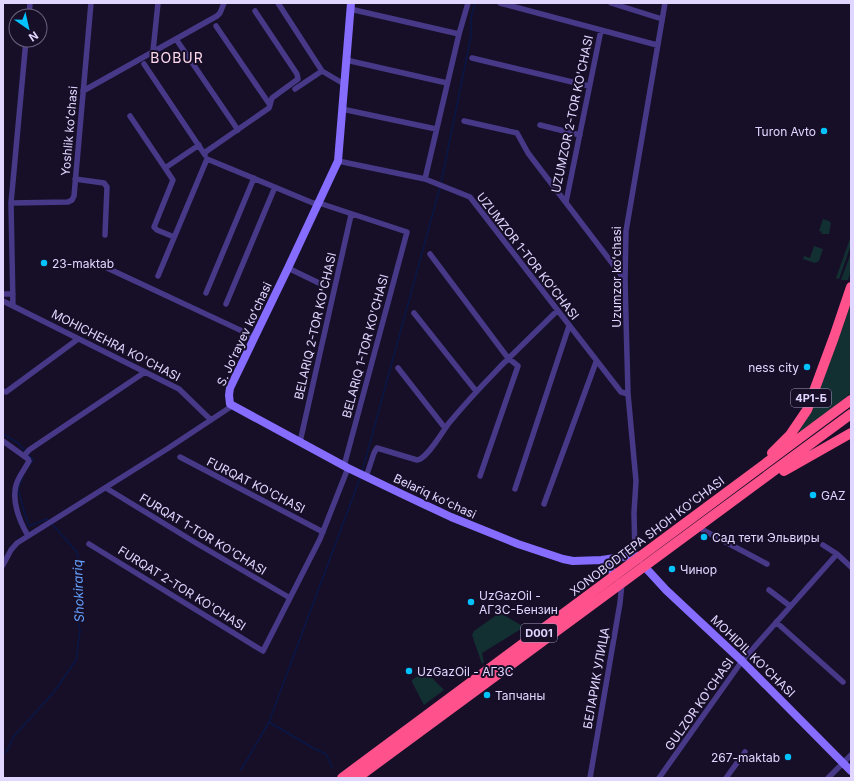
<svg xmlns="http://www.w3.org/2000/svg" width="854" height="781" font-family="Inter,sans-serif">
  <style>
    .green { fill: #122f32 }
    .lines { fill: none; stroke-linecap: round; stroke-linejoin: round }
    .stream { stroke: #091747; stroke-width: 1.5 }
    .street { stroke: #483988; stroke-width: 5.5 }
    .secondary { stroke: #866dff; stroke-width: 8 }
    .highway { stroke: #ff518c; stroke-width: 10 }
    .poi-dot { fill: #02c2ff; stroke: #170f28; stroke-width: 1.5 }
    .labels { text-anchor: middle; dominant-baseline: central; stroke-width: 4; stroke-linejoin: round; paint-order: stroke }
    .shield { fill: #170f28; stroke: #a49abe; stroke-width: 1 }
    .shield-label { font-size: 11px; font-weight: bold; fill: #e1d6ff }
    .street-label { font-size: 12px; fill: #e1d6ff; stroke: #170f28 }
    .poi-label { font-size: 12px; fill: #e1d6ff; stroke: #170f28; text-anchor: start }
    .water-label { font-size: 13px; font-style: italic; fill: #64a1ff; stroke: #170f28 }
    .quarter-label { font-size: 14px; letter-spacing: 1px; fill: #ffd8eb; stroke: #170f28 }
  </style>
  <rect width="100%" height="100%" fill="#170f28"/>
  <path class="green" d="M823,219l6,2 2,2 -2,11h-8l1,-2 -3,-1z
    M851,236v9l-12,34 -3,-1z
    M814,246l9,3 -4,12 -4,2 -12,-4 1,-3 6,2z
    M851,253v17l-3,10h-7z
    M851,297v96l-49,40 -4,-3z
    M498,614h4l27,16 -2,2 -6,-3 -39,24 2,9 -2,2 -10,-29 2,-4z
    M423,672h3l18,18 -20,15 -12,-23v-2z"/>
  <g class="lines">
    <path class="stream" d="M441,183l30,-147v-18l4,-15
      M3,434l15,9 15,17 -2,3
      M362,472l78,-285
      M23,476l-5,13 6,22 5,15 18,-7 1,1
      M269,722l44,26 13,6 6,13
      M3,754l4,-3 7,-15 40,-44 22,-32 4,-29 -3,-21 2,-48 -2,-10 -26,-29
      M241,770l28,-48 91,-244"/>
    <path class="street" d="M278,3l44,68 22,13
      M500,3l157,42
      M611,3l51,16
      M350,9l109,25
      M29,16l1,-13
      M216,26l54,79
      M178,42l60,88
      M153,51l5,-48
      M472,58l117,28
      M346,60l101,23
      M144,64l61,91
      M295,89l27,-18
      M83,91l134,-75 3,-3 4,-10
      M342,109l94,20
      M130,116l35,52 34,-23
      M464,121l53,12 11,20 97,127
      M540,125l40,10
      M204,153l65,-45 3,-10 26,-19 -1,-5 -42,-63
      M338,161l87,18 45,18 151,195 7,2
      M165,168l8,12 -19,47 3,3 17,7
      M75,179l29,4 3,4 -2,48
      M425,179l34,-145 9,-31
      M566,202l35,-172
      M11,203l57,-1 4,-2 2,-4 17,-193
      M430,254l78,104 10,8 -38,110
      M105,267l150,70
      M288,268l33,16
      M158,276l49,-117 106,44h6l88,29 -63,234
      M206,293l48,-115
      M3,294h10
      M3,301l176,88 32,31
      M226,304l49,-117
      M13,306l-2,-103 15,-163
      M414,313l62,78
      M398,368l47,60
      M3,391l3,1 72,-53
      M3,441l25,18 1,2c-3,6 -7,11 -10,17 -10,18 0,42 9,58
      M300,442l51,-227
      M24,456l5,-6 116,-78
      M180,457l143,75
      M366,477l8,-24 3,-5 40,12c10,-1 25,-28 32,-37 34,-41 70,-75 108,-112
      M106,488l90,55 94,55
      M515,489l54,-163
      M544,504l52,-142
      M700,525l3,5 64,34
      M89,544l174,107 57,-112 28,-71
      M823,545l14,9 14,13
      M635,555l-1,-42 2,-32 -8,-87 -3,-114 1,-49 39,-228
      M3,565l8,-15 6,-7 150,-94 65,-43
      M769,590l21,16
      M776,622l67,60
      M590,778l30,-175 2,-20
      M659,778l83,-117 95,-107
      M726,778l19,-26
      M828,778l23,-23"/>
    <path class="secondary" d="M351,3l-13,158 -50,107 -58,120 -1,7 1,9 118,64 54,26 49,23 67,27 45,15 10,2 29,-1 33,-5 4,4
      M602,560l9,8 3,9
      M644,566l22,24 76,71 109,110"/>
    <path class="highway" d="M772,453l18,-18 17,-25 27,-73 17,-50
      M784,471l67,-38
      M342,778l509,-378
      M357,778l494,-364"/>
  </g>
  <g class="poi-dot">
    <circle cx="824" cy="131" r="4"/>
    <circle cx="44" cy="263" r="4"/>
    <circle cx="807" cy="367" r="4"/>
    <circle cx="813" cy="495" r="4"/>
    <circle cx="704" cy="537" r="4"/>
    <circle cx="672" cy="569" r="4"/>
    <circle cx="471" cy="602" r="4"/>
    <circle cx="409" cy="671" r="4"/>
    <circle cx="487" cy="695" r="4"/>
    <circle cx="788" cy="757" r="4"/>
  </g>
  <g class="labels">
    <g class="shield">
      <rect x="791" y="389" width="40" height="18" rx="3"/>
      <rect x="521" y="624" width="36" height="18" rx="3"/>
    </g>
    <g class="shield-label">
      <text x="811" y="398">4Р1-Б</text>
      <text x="539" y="633">D001</text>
    </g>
    <g class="street-label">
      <text transform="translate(572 114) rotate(-78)">UZUMZOR 2-TOR KO'CHASI</text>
      <text transform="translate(69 131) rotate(-85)">Yoshlik koʻchasi</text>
      <text transform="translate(528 256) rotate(52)">UZUMZOR 1-TOR KO‘CHASI</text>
      <text transform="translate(616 277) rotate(-90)">Uzumzor koʻchasi</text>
      <text transform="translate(315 326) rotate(-77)">BELARIQ 2-TOR KO'CHASI</text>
      <text transform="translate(244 334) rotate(-65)">S. Joʻrayev koʻchasi</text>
      <text transform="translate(116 345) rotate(27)">MOHICHEHRA KO'CHASI</text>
      <text transform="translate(365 346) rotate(-75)">BELARIQ 1-TOR KO'CHASI</text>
      <text transform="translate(256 485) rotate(27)">FURQAT KO'CHASI</text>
      <text transform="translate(435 496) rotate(25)">Belariq koʻchasi</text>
      <text transform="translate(203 534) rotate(31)">FURQAT 1-TOR KO'CHASI</text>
      <text transform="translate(647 536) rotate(-37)">XONOBODTEPA SHOH KO'CHASI</text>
      <text transform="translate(182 588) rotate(32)">FURQAT 2-TOR KO'CHASI</text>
      <text transform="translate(753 656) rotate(44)">MOHIDIL KO'CHASI</text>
      <text transform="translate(596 678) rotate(-80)">БЕЛАРИК УЛИЦА</text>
      <text transform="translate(699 704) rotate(-55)">GULZOR KO'CHASI</text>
    </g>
    <g class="poi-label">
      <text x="816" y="131" text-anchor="end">Turon Avto</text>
      <text x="52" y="263">23-maktab</text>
      <text x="799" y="367" text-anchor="end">ness city</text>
      <text x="821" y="495">GAZ</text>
      <text x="712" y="537">Сад тети Эльвиры</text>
      <text x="680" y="569">Чинор</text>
      <text x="479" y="595">UzGazOil -<tspan x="479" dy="14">АГЗС-Бензин</tspan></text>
      <text x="417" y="671">UzGazOil - АГЗС</text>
      <text x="495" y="695">Тапчаны</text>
      <text x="780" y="757" text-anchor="end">267-maktab</text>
    </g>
    <g class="water-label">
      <text transform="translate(78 591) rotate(-92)">Shokirariq</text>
    </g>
    <g class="quarter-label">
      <text x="177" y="57">BOBUR</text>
    </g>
  </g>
  <rect width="854" height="781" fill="none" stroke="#e1d6ff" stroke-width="8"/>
  <g transform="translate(28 28) rotate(146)"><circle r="19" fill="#170f28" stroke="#685f7e"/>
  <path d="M0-3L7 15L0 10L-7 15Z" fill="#02c2ff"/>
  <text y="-6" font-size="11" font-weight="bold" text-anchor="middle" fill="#e1d6ff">N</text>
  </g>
</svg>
